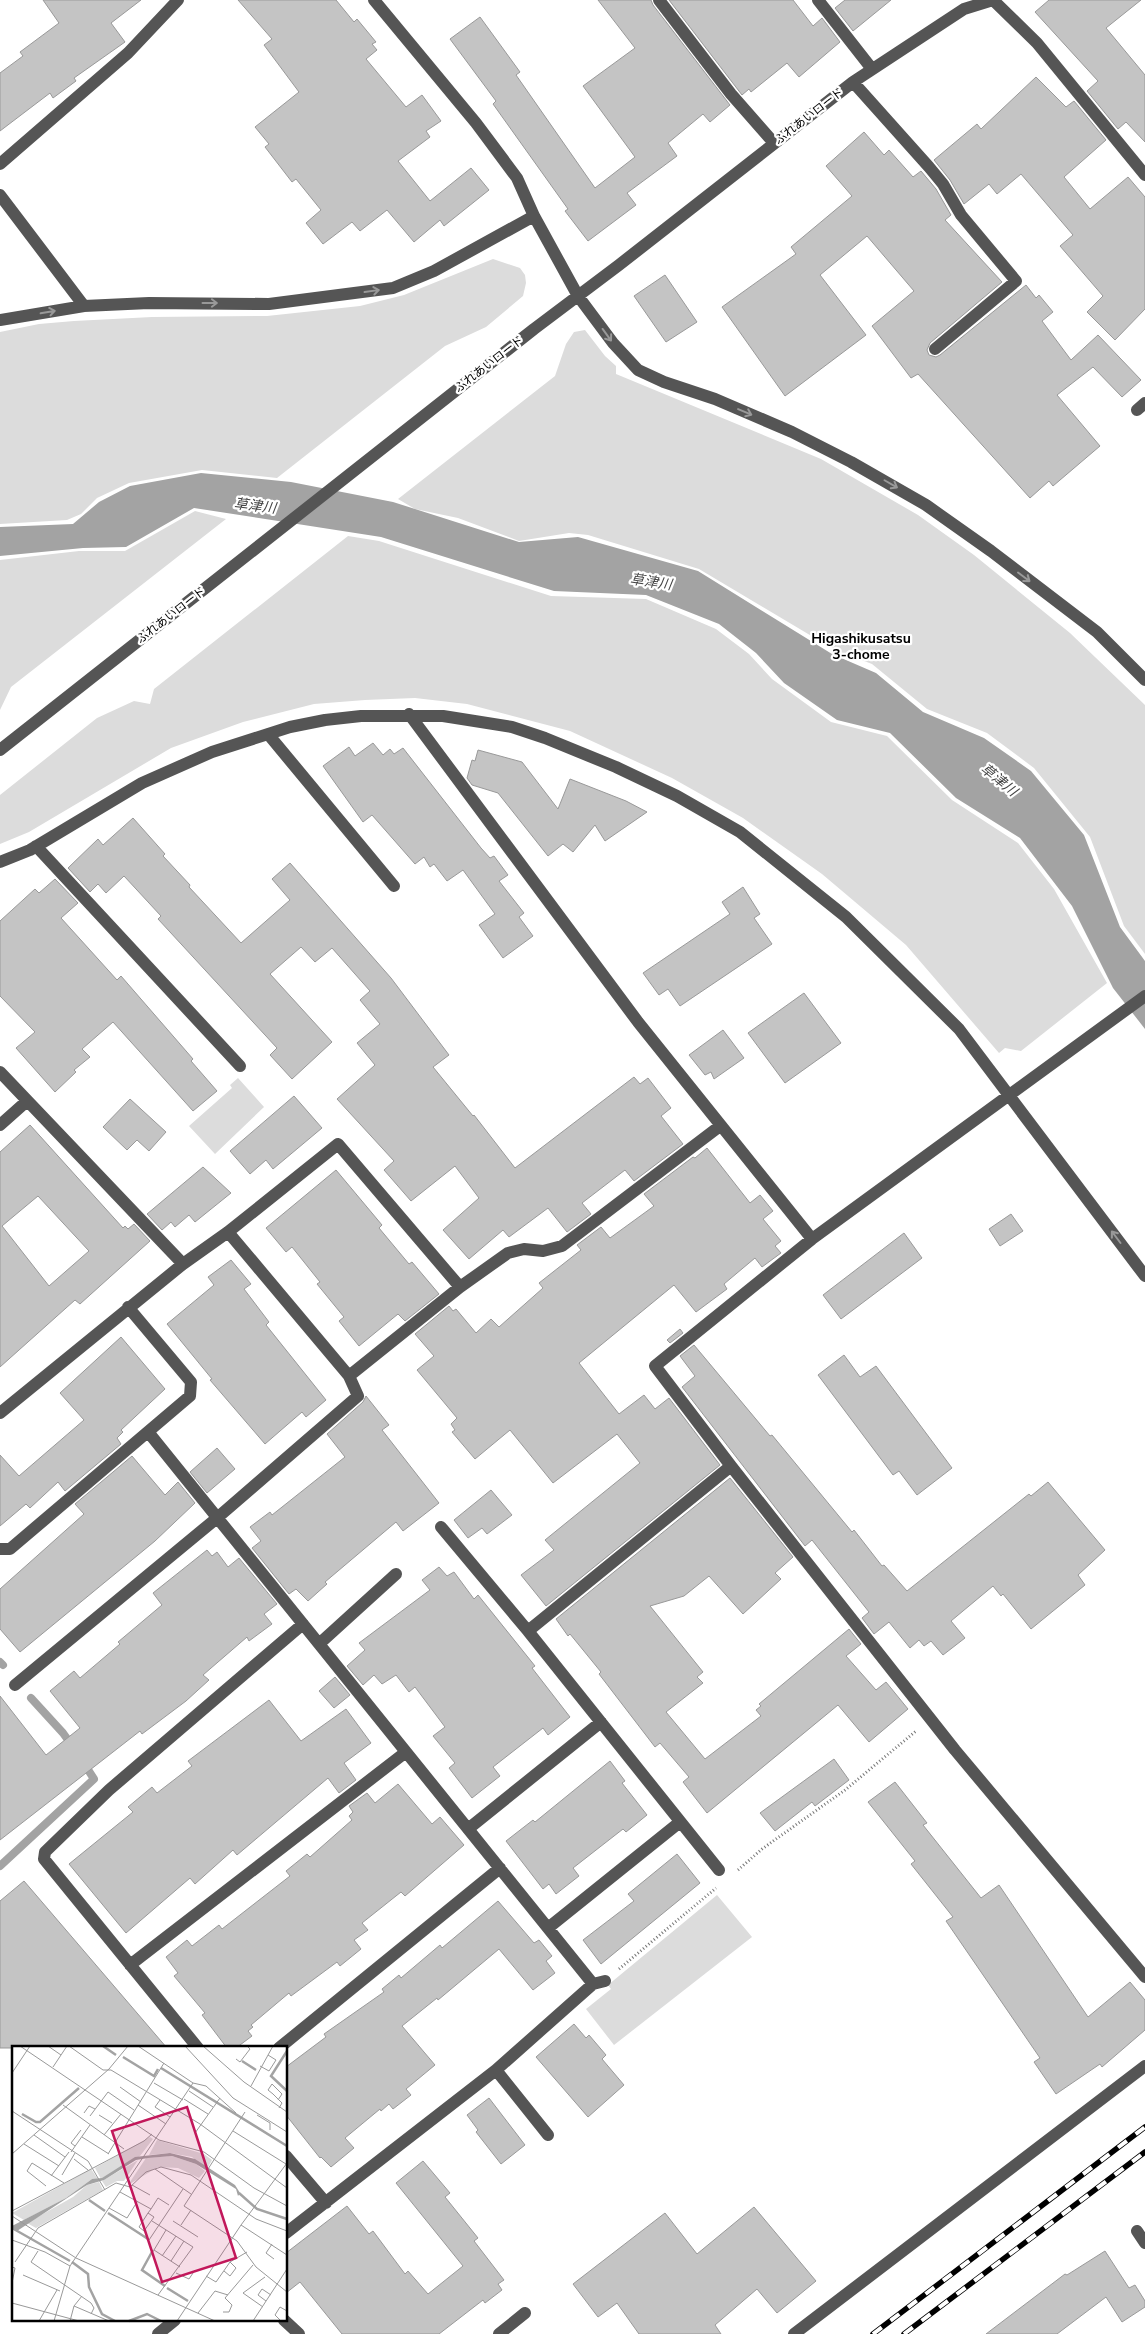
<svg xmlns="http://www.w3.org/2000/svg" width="1145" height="2334" font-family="'Nunito Sans','Noto Sans JP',sans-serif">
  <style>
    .green { fill: #dcdcdc }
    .water { fill: #a3a3a3 }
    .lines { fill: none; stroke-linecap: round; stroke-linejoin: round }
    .stream { stroke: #a3a3a3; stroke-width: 8 }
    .building { fill: #c4c4c4; stroke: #999; fill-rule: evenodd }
    .path { stroke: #777; stroke-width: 3; stroke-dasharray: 1 2.5; stroke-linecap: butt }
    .minor { stroke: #555; stroke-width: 12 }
    .rail-casing { stroke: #000; stroke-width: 5.5 }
    .rail { stroke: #fff; stroke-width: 4; stroke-dasharray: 11; stroke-linecap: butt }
    .oneway { stroke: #999 }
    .labels { text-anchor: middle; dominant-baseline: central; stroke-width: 4.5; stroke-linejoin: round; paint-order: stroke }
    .street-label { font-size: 12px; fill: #000; stroke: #fff }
    .water-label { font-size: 14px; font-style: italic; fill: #444; stroke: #fff }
    .neighbourhood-label { font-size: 14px; font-weight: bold; fill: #000; stroke: #fff }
    .inset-river { fill: none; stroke: #a3a3a3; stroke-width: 2.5 }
    .inset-road { fill: none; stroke: #999; stroke-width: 1 }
    .view { fill: #c2185b; fill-opacity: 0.15; stroke: #c2185b; stroke-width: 2.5 }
    .inset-edge { fill: none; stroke: #000; stroke-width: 2.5 }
  </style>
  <rect width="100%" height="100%" fill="#fff"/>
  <path class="green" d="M493,259l27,9 5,7 1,8 -3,13 -37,31 -41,19 -168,132 -75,-8 -73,13 -32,15 -16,16 -14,6 -67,4v-192l39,-8 35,-3 78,-4 115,-1 93,-10 44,-11z
    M585,330l20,26 11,10v8l205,85 97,56 56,40 96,78 75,72v249l-21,-28 -34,-89 -56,-69 -47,-35 -60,-24 -55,-45 -37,-14 -136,-81 -111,-34 -19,-2 -50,8 -61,-23 -43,-9 -17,-10 157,-123 11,-32 8,-12z
    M195,511l31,8 -215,168 -11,23v-150l79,-9h46z
    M348,536l31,5 172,55 95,3 70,30 33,25 23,25 59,43 56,14 65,64 66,43 36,46 53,94 -86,68 -16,-3 -6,5 -93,-108 -84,-71 -79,-56 -71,-40 -102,-47 -103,-27 -52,-6 -50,2 -51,4 -71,18 -72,26 -142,84 -29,12v-49l97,-77 37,-17 16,3 4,-15z
    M238,1078l26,29 -49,47 -26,-28 43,-38 -2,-3z
    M717,1895l35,42 -138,108 -28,-36 25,-20 -3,-4z"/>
  <path class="water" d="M201,473l90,9 102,20 126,40 59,-5 120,34 134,83 44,19 47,39 61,26 47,33 53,64 36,92 25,34v68l-32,-41 -41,-82 -52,-68 -64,-40 -66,-65 -53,-13 -53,-37 -28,-30 -37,-29 -73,-29 -92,-4 -173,-54 -187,-29 -68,39 -43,1 -83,8v-29l73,-3 26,-22 31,-16z"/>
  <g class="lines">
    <path class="stream" d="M0,1662l3,3
      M31,1698l32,35 10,14
      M0,1866l94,-87 -11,-17"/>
  </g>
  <path class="building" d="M43,0h98l-30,23 14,19 -51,36 2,3 -23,17 -3,-5 -50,38v-58l23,-17 -3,-4 39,-29z
    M238,0h98l18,22 3,-3 19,23 -4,2 5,6 -11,9 40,48 16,-12 19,26 -15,10 4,6 -32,24 32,40 41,-33 18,22 -45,36 -4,-6 -26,22 -27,-32 -27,21 -8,-9 -29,22 -17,-21 15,-13 -25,-31 -4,3 -27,-35 4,-3 -14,-17 44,-35 -35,-47 8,-6z
    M598,0h53l2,5 77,100 -20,17 -7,-8 -35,29 9,13 -50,37 9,12 -48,36 -23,-30 3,-2 -75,-105 3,-3 -46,-62 30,-22 40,55 -4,3 79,113 40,-31 -52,-71 52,-38z
    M669,0h124l20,26 9,-8 18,24 -41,35 -12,-14 -36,29 -2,-3 -7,6z
    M845,0h46l-38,31 -18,-23z
    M1049,0h92l-35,28 39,47v67l-19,-20 -8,7 -31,-38 11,-10 -63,-69z
    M1036,77l30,30 8,-6 32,39 -42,37 26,32 38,-32 17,20v112l-30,31 -28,-28 16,-16 -43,-50 13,-11 -52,-61 -24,20 -8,-10 -25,20 -14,-24 -16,-20 43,-36 4,5z
    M864,132l20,23 5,-5 24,27 8,-6 15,18 15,26 -6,5 57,62 -72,61 -3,7 2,5 7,2 4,-2 86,-70 10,13 3,-3 14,17 -11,9 29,39 27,-25 43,45 -19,17 -29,-30 -36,28 43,51 -47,40 -4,-5 -19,17 -112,-124 -7,4 -39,-52 42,-35 -47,-55 -47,39 46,60 -81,61 -63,-89 74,-53 -5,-7 61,-51 -26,-30z
    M665,275l32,47 -31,20 -32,-46z
    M373,743l10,12 7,-6 4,5 9,-6 78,100 9,10 4,-2 14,19 -9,6 25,32 -5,4 14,19 -30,22 -24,-33 16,-11 -32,-44 -16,11 -13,-17 -4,3 -6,-10 -9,7 -43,-49 -9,7 -40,-56 26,-19 6,9z
    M478,750l44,12 36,47 12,-30 56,22 21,11 -42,29 -10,-16 -22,27 -10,-8 -15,12 -50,-63 -26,-8 -5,-7 5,-18 3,1z
    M133,818l32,36 -2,2 27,29 -1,2 52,56 49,-43 -18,-21 18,-16 101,115 58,77 -16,12 40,49 1,-1 41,53 119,-91 6,7 8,-6 23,30 -10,8 22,28 -49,37 -9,-11 -43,33 9,11 -24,18 -19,-24 -39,29 -6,-7 -34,29 -26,-29 36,-32 -24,-32 -44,35 -27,-31 10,-9 -57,-62 38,-34 -18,-22 23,-19 -20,-24 10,-9 -38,-43 -17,14 -14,-15 -31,27 62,68 -40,37 -22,-24 7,-7 -119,-129 3,-3 -37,-40 -18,17 -8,-9 -8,8 -22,-24 30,-29 5,6z
    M55,879l23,24 -17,15 56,62 4,-4 72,83 -2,2 26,30 -24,20 -80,-89 -31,27 8,8 -16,13 2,2 -21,20 -39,-44 19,-16 -35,-36v-75l35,-32 4,4z
    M743,887l17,27 -6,4 18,26 -92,62 -12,-17 -9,6 -16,-22 87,-59 -8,-12z
    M804,993l37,50 -56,40 -37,-50z
    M723,1030l21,28 -30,21 -3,-7 -6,3 -16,-20z
    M294,1096l28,32 -49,41 -7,-9 -16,14 -20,-23z
    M130,1099l36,33 -17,19 -12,-11 -10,10 -24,-23z
    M30,1125l93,103 2,-2 3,3 6,-5 16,17 -70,63 -5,-4 -75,67v-215zM38,1196l51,55 -40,35 -47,-60z
    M707,1148l43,55 10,-8 13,16 -10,8 18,22 -6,5 6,7 -19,14 -7,-9 -31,26 3,5 -31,23 -22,-27 -95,78 40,51 25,-19 11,14 14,-11 51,67 -174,141 -25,-31 33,-25 -9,-10 95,-77 -23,-29 -64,49 -43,-53 -35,29 -23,-27 3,-2 -4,-6 6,-6 -40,-48 17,-14 -19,-22 34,-28 4,5 3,-2 20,24 15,-14 8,8 44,-39 -4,-5 42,-33 -4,-5 24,-18 9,11 44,-32 -10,-12 49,-37 2,1z
    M203,1167l28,26 -36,29 -6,-7 -14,12 -4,-5 -9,8 -15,-16z
    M336,1170l46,55 -3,3 30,36 3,-2 27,32 -34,27 -7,-7 -39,32 -20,-25 5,-4 -27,-33 3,-2 -28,-35 -6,5 -20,-24z
    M1011,1214l12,17 -23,15 -11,-17z
    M904,1233l18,25 -81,61 -18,-24z
    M231,1260l20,24 -7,5 25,33 -3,3 60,75 -20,17 -4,-5 -37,32 -55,-64 2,-1 -45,-55 47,-39 -6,-8z
    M680,1329l3,4 -13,10 -3,-3z
    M121,1337l44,52 -44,41 2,2 -6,6 4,6 -56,47 -7,-9 -28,26 -4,-4 -26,22v-71l19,21 65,-56 -24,-27z
    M694,1345l76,91 2,-1 80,97 2,-2 28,36 2,-1 23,26 122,-97 2,2 17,-14 57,68 -27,25 7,10 -54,44 -28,-35 -2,2 -8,-10 -42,35 14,17 -22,17 -12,-14 -7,5 -5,-6 -9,8 -21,-26 -15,12 -12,-16 7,-6 -57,-72 -7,6 -123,-159 13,-11 -15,-20z
    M844,1355l16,22 16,-11 76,102 -35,27 -18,-24 -6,4 -75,-100z
    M366,1396l23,29 -7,5 57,73 -36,28 -7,-9 -71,60 2,2 -19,17 -12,-12 -7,5 -37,-46 9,-7 -11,-14 20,-15 2,3 73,-58 -18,-23 36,-32z
    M217,1448l18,21 -28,24 -17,-21z
    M132,1456l33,39 13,-13 17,21 -40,38 -135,111 -20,-23v-40l84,-75 -9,-10z
    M730,1478l63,79 -18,16 6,6 -38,35 -34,-38 -25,20 -34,10 53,66 -6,5 6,6 -37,29 39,47 56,-43 -5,-6 5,-4 -2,-2 90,-75 12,15 -15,12 30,34 10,-8 22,27 -39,33 -31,-37 -131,108 -24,-31 6,-5 -29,-34 -5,4 -56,-73 2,-2 -31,-38 -2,2 -12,-17z
    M491,1490l21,25 -25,19 -5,-6 -14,10 -14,-18z
    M207,1550l5,6 5,-4 11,15 11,-9 38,46 -13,10 8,10 -23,17 -2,-4 -44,38 6,5 -23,21 -44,33 -2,-3 -140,109v-144l46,59 34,-27 -30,-37 24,-20 6,7 40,-34 -2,-2 44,-37 -9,-12z
    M439,1567l8,9 7,-4 20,27 4,-4 57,71 -3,2 38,49 -22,18 -5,-7 -50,39 7,9 -28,22 -23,-30 6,-5 -22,-27 12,-9 -30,-40 -6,5 -13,-17 -14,9 -8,-9 -11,10 -16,-19 18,-16 -6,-7 71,-53 -8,-10z
    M335,1677l15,18 -16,13 -15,-17z
    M269,1700l32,41 45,-32 25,34 -27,20 12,17 -17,13 -11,-15 -91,77 -4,-5 -38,34 -5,-6 -64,55 -57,-69 64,-52 -5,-5 24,-20 5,6 35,-27 -4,-5z
    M834,1759l15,21 -34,26 -3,-4 -37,29 -15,-18z
    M610,1761l15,20 -3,2 25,32 -21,17 -3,-3 -50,39 6,8 -23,18 -7,-10 -6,5 -37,-48 27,-21 2,2z
    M895,1782l32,41 -4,2 58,73 18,-13 89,132 42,-35 15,18v30l-43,37 -2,-3 -44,30 -22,-32 6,-4 -94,-137 7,-4 -42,-53 4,-3 -47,-59z
    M398,1784l34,40 8,-7 24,28 -59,51 -4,-4 -39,31 6,7 -14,10 7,9 -21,17 -3,-4 -46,34 -2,-3 -38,32 2,2 -5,4 4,5 -16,12h-9l-25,-33 3,-2 -31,-37 4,-3 -12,-16 21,-17 5,6 27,-21 3,4 68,-53 -4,-5 21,-17 3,3 42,-37 -3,-4 4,-4 -4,-6 18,-13 8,10z
    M677,1854l23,29 -99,81 -18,-24 51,-39 -6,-7z
    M24,1881l143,167h-167v-147z
    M498,1901l36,42 5,-3 13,16 -6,5 9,12 -22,17 -34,-41 -61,51 -1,-2 -35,28 33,39 -29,24 5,6 -18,14 -4,-5 -8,7 -1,-2 -35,29 9,10 -23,19 -10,-10 -1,1 -34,-43v-48l40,-30 -2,-3 60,-42 -2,-3 17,-14 2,3 39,-33 2,3z
    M574,2024l12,14 3,-3 17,20 -4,4 22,26 -36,32 -52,-60z
    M489,2098l36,47 -24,19 -25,-32 2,-2 -11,-15z
    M423,2161l27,32 -5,4 33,41 -4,3 30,39 -6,4 4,6 -17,13 -2,-3 -44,34h-97l-42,-52 -14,11v-40l61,-47 22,28 4,-3 32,43 3,-3 20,23 35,-28 -67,-83z
    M754,2207l62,74 -39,32 -20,-24 -42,36 6,9h-82l-22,-31 -19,14 -25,-33 92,-71 32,41z
    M1105,2251l24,37 6,-3 10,16v6l-23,15 -16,-25 -49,37h-71l79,-60 2,1z"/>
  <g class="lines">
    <path class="path" d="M738,1870l24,-21 83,-59 71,-59
      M619,1969l97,-81"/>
    <path class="minor" d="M374,0l102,123 41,55 17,38 44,80 35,47 25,27 26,12 51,17 77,33 59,30 75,43 65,46 106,81 48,48
      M659,0l72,94 43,49
      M818,0l54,69
      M993,0l44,43 108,132
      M853,82l76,85 14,17 18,31 55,66 -81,68
      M0,164l128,-111 50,-53
      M0,195l84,111
      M0,320l84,-14 65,-3 120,1 124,-16 41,-17 100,-55
      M1137,410l8,-7
      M409,714l229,308 174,217
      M268,734l126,152
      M0,750l534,-421 85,-64 234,-183 111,-73 29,-9
      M36,846l204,220
      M0,862l30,-12 112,-67 70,-31 78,-25 35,-7 36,-4h82l69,11 33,11 71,29 61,29 63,36 106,85 113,112 186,247
      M1145,996l-333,243 -157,127 76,100 224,284 190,227
      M0,1072l183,192 45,-32 110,-88 122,143
      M0,1125l27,-24
      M228,1232l121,144
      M0,1413l183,-149
      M149,1433l444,551
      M441,1527l87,104 191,239
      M0,1549h10l180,-153 1,-14 -63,-75
      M528,1631l203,-165
      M319,1644l77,-70
      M15,1685l202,-167 141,-122 -9,-20 111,-89 48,-34 16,-4 19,2 19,-5 158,-120
      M468,1829l133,-107
      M548,1928l132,-106
      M130,1965l276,-213
      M198,2048l-154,-189 1,-7 64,-62 194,-166
      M279,2048l221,-180
      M496,2070l52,65
      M286,2156l40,47
      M1137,2231l8,12
      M286,2233l210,-163 97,-86 12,-3
      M284,2320l15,14
      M158,2334l17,-14
      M499,2334l26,-21
      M794,2334l351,-268"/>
    <defs>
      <path id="rail" d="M873,2334l272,-207
        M904,2334l241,-182"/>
    </defs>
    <use href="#rail" class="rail-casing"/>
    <use href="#rail" class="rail"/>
  </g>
  <defs><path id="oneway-shaft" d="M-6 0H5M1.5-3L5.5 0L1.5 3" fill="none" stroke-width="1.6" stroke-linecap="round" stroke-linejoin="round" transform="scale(1.25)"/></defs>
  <g class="oneway">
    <use href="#oneway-shaft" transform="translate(372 291) rotate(-8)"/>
    <use href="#oneway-shaft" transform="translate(210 303)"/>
    <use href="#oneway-shaft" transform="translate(48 312) rotate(-10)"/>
    <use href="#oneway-shaft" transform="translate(607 335) rotate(54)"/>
    <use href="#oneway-shaft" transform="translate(745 412) rotate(23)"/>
    <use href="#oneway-shaft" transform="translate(891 484) rotate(30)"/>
    <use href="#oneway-shaft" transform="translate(1024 577) rotate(37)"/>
    <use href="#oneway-shaft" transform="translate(1116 1237) rotate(-127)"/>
  </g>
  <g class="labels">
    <g class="street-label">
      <text transform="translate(809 116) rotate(-38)">ふれあいロード</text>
      <text transform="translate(489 364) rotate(-38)">ふれあいロード</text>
      <text transform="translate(171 615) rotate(-38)">ふれあいロード</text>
    </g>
    <g class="water-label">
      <text transform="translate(255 506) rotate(7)">草津川</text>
      <text transform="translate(651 582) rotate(8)">草津川</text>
      <text transform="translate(999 780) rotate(39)">草津川</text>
    </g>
    <g class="neighbourhood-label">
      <text x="861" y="638">Higashikusatsu<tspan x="861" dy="16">3-chome</tspan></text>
    </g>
  </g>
  <g transform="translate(12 2046)">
    <rect width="275" height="275" fill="#fff"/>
    <path d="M138,91l3,2 -13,17 -39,23 -6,-11zM145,94l47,14 8,6 -5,9 -15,-12 -22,-4 -21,2zM160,110l24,8 9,7 -6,7 -21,-10 -20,-1 -30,18 18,-27zM126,114l-14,21h-7l-11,6 -4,-6zM79,123l7,10h-6l-26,19 -42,22 -12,-7zM87,136l4,8 -67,38 -9,-5 46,-26 14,-12z" fill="#dcdcdc"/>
    <path d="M158,107l25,6 40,26 5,8 -2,3 -2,-7 -40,-25 -24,-8 -24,2 -12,2 -32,20 -17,5 -70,46 -5,-2v-3l54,-28 26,-19 10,-1 33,-21z" fill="#a3a3a3"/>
    <path class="inset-river" d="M91,0l13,9M275,5l-16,25 16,15M111,11l31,19 4,-7M230,15l14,9M149,22l126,78M10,68l14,8h4l39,-34M227,147l18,16 30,10M77,154l16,11M96,167l40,26M0,182l58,33M141,204l-11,20 23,16M60,216l16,12 1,13 13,27 13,7M155,242l21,13M117,275l18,-7 14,7"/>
    <path class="inset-road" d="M8,0l139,94 45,12 50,36 33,18M36,0l13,9M57,0l34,24h8l89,54 87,64M126,0l55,37 13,3 30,27M173,0l48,52 54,34M191,0l41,36 43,30M224,13l4,3 10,-13 -3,-3M248,20l9,5 7,-11 -8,-5M41,21l14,-21M0,27l18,-27M142,37l29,17M239,40l22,-40M108,41l21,15M177,45l24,16M172,53l24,15M148,54l-5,7 15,10M266,54l4,-6 -10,-10 -4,6 5,4 9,9 -3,5M51,59l61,44M126,59l28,19M0,65l76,50 17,29M233,66l-61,94 53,35 19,26 31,25M72,67l5,-7 6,3M87,69l13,8M245,69l13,8v7M78,70l18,-24 26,18M221,85l53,33M183,87l25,-35M22,89l31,22M92,89l17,-21M70,91l27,17M12,98l35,22M63,100l-4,-3 10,-13M59,106l19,-27M0,108l97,-85 19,-23M96,108l56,-91M62,113l14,11M143,123l36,25M50,129l13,-22M39,130l18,-24M120,139l18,10M34,140l-19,-15 5,-8 32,20M108,146l31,17 7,-11 11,7M97,162l18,10 10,-16M0,165l132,-70 8,-7M136,167l6,4 -10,14 -5,-4 9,-14 3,-4M0,170l64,42 139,63M140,175l41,26M161,175l25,16M169,179l10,-15M229,179l46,30M154,184l-12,20 26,17M0,194l33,12 25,14M137,194l34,-51M260,198l-6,9 8,6M26,205l-7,11 60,41 3,5 -3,6M150,210l14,-20M159,215l13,-20M3,216l23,-34 78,-45 14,4 16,-15 15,-5 30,8 65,44 31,12M0,221l3,1 -3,15M212,225l6,5 6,-8 -6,-6M164,227l13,6 6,-9M11,229l37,16M194,230l10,6 14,-20 17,-10M146,249l35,-48M254,255l-8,-6 4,-6 9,6M0,257l67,18M62,260l35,15M251,261l-20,-14 22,-16M211,266h6l3,-7 -7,-7 28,-33M186,267l17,-22 13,4M27,275l18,-31M42,275l16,-55 123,-183M58,275l4,-15 8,-10M165,275l64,-96 46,-62M241,275l34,-52M269,275l-6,-6 5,-8 7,4"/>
    <path class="view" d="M175,61l49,151 -74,24 -50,-151z"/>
    <rect width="275" height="275" class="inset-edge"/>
  </g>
</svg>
